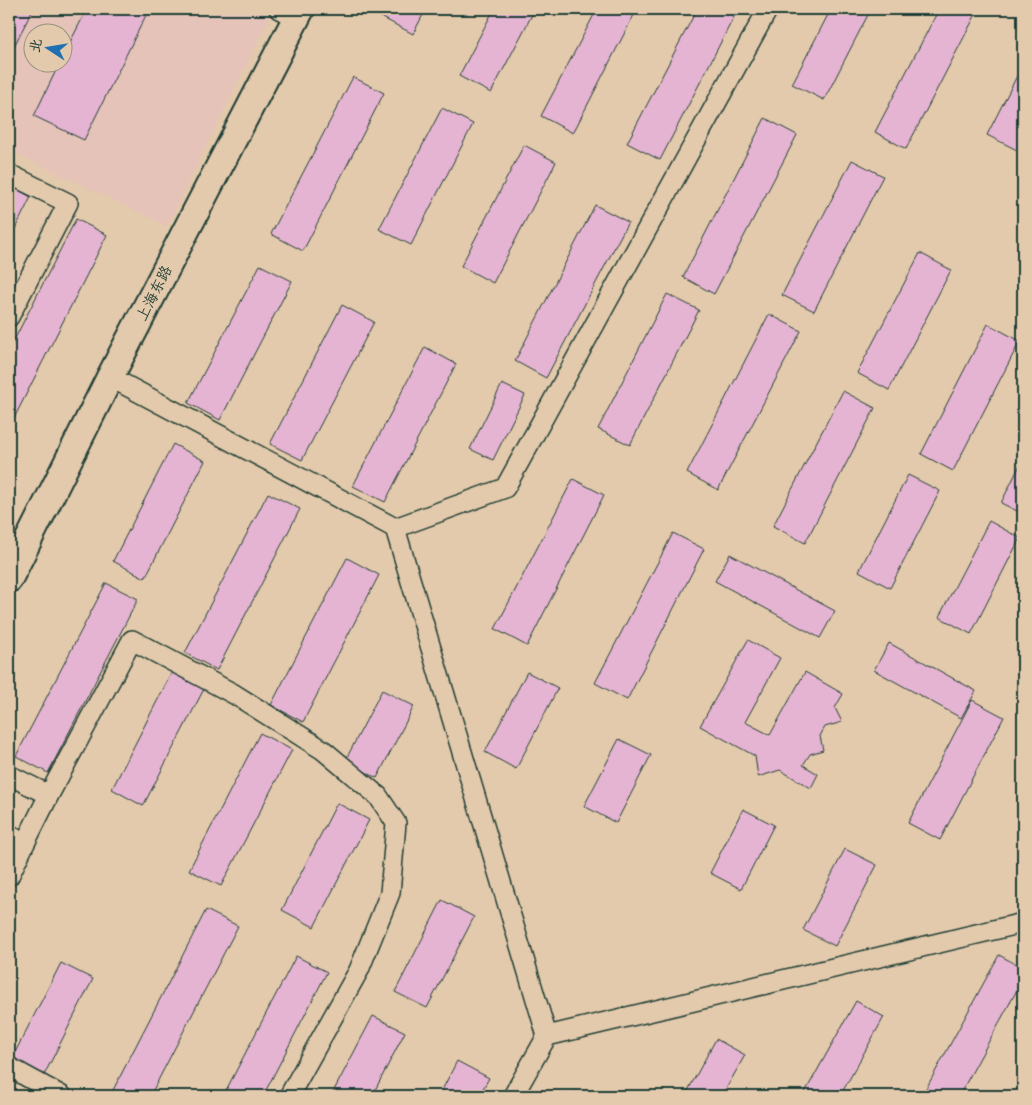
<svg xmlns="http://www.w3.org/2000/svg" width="1032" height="1105" font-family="Itim,'LXGW WenKai TC',sans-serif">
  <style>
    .built { fill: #e5c3b8; fill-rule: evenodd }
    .building { fill: #e6b4d3; stroke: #1f3d34 }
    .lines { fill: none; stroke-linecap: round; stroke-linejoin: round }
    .street-casing { stroke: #1f3d34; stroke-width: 22 }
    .secondary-casing { stroke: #1f3d34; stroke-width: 30 }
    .street { stroke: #e4caac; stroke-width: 19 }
    .secondary { stroke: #e4caac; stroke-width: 26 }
    .labels { text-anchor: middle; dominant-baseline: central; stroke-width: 4; stroke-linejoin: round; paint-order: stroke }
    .street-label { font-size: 15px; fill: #1f3d34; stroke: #e4caac }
  </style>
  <rect width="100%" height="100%" fill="#e4caac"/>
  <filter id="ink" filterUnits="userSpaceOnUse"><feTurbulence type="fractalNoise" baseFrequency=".02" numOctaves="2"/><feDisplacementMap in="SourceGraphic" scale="10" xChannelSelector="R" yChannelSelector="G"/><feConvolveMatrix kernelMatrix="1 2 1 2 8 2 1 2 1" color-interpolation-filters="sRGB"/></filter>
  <g filter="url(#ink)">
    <path class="built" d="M9,9h265l-107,217 -158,-76zM32,32h30v30h-30z"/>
    <path class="building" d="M9,9h24l-24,47z
      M87,9h62l-65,131 -50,-24 26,-54h2v-4z
      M386,9h40l-13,25 -32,-17z
      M494,9h41l-44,84 -32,-17z
      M597,9h40l-64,124 -32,-17z
      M697,9h41l-78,151 -33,-17z
      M831,9h40l-47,91 -32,-16z
      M939,9h27l10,5 -70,135 -31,-17z
      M1023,64v78l-4,9 -32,-16z
      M353,77l31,16 -81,158 -32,-17z
      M442,108l31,16 -62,121 -32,-16z
      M765,118l32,17 -83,159 -31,-17z
      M524,145l32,17 -63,121 -32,-17z
      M852,160l31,16 -69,135 -32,-16z
      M9,185l22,12 -22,44z
      M595,205l33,17 -82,156 -31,-17z
      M76,219l31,16 -98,193v-78z
      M920,253l31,17 -62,120 -32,-17z
      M260,265l32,16 -72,139 -32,-17z
      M667,294l32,16 -69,135 -32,-16z
      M342,305l32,17 -72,138 -32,-16z
      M769,314l32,17 -83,159 -31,-17z
      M988,324l32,17 -67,130 -32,-17z
      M425,347l31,17 -71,138 -32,-16z
      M502,384l23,11 -32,65 -23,-11z
      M843,391l32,17 -70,135 -32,-17z
      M173,444l32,17 -60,117 -32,-17z
      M1023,459v55l-22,-11z
      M908,475l32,16 -50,97 -31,-17z
      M573,479l31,16 -77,151 -32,-17z
      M268,493l32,16 -83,161 -32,-17z
      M989,521l31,17 -49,96 -32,-17z
      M673,533l31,16 -77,151 -32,-17z
      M730,554l105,57 -15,27 -105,-57z
      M347,558l32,17 -76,147 -32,-17z
      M106,583l32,16 -90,174 -32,-17z
      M748,640l32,18 -35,64 25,13 35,-63 38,22 -8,14 7,14 -17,5 -5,9 3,14 -13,4 -7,11 15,9 -7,14 -31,-18 -22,7 -3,-21 -55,-30z
      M889,643l87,48 -15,27 -87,-48z
      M172,672l32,17 -61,117 -31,-17z
      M527,672l31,16 -42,81 -31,-17z
      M382,690l32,16 -37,72 -32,-17z
      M972,700l32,17 -64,123 -32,-17z
      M260,733l32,17 -71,136 -32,-16z
      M619,739l32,16 -35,68 -32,-17z
      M337,803l32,17 -55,107 -32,-17z
      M743,809l31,16 -33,64 -31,-16z
      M845,849l32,16 -42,81 -32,-16z
      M442,900l32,17 -47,91 -32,-16z
      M206,910l32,16 -88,170h-40z
      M999,955l24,13v11l-64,117h-37z
      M296,956l31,16 -64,124h-40z
      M61,963l32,16 -52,102 -32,-17z
      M856,1001l28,16 -44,79h-37z
      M373,1016l32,16 -33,64h-41z
      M716,1039l29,16 -23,41h-37z
      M457,1061l32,17 -10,18h-40z
      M575,1091l10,5h-13z"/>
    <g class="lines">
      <defs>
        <path id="street" d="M279,9l17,8
          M9,174l59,29 -59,114
          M110,377l285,151 152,508 476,-113
          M395,528l110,-40 263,-479
          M9,775l40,20 -24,48 -16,-9
          M49,795l83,-155 102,54 89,56 55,46 18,27 -6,70 -31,77 -70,126
          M9,876l16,-33
          M9,1067l53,29
          M513,1096l34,-60"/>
        <path id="secondary" d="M9,579l101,-202 191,-368"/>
      </defs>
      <use href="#street" class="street-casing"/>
      <use href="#secondary" class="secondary-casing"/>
      <use href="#street" class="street"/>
      <use href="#secondary" class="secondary"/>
    </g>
  </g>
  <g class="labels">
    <g class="street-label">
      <text transform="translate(154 293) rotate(-63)">上海东路</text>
    </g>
  </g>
  <rect width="1032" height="1105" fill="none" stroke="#e4caac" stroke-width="30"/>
  <rect x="15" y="15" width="1002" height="1075" fill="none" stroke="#1f3d34" stroke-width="2" filter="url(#ink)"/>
  <g transform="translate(48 48) rotate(282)"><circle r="24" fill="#e4caac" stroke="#95927c"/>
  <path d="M0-4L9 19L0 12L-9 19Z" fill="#1f6fb2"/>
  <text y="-8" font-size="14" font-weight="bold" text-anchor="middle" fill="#1f3d34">北</text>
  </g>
</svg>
